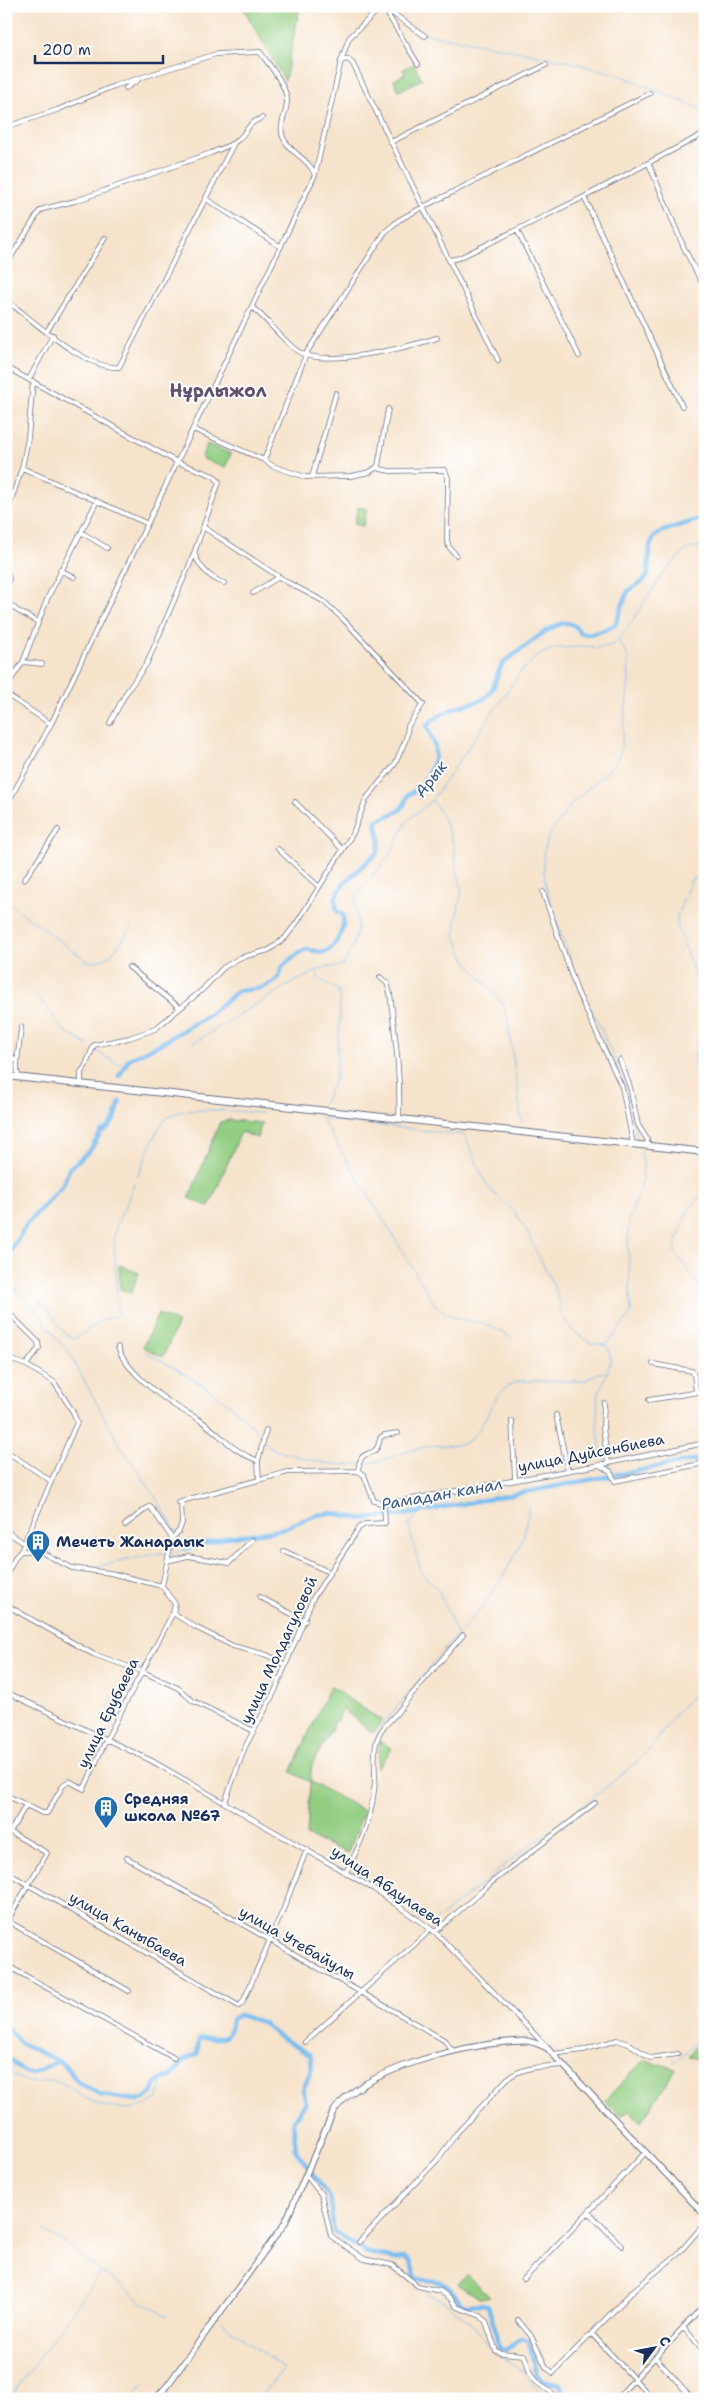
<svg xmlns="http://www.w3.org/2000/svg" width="711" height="2405" font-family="'Shantell Sans',sans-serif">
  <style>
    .green { fill: #93ce82; stroke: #577e70 }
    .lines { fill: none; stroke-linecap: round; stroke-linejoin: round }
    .stream { stroke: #7abdf0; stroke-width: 1 }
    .canal { stroke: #7abdf0; stroke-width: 4.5 }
    .minor-casing { stroke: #686e84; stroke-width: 5.5 }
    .secondary-casing { stroke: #686e84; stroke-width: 7 }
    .trunk-casing { stroke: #686e84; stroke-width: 8 }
    .minor { stroke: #fff; stroke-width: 4 }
    .secondary { stroke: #fff; stroke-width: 5 }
    .trunk { stroke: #fff; stroke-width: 6 }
    .labels { text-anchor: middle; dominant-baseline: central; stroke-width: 4; stroke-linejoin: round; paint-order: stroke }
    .street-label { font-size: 15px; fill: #1b2f5e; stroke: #fff }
    .poi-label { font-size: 15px; font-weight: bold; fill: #1b2f5e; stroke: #fff; text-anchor: start }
    .water-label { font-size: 16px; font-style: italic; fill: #385a8a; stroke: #fff }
    .quarter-label { font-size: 18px; font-weight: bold; fill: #61516e; stroke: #fff }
  </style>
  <rect width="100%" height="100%" fill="#fff"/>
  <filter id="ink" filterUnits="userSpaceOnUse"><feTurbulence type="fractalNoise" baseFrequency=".02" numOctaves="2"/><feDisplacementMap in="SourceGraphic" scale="10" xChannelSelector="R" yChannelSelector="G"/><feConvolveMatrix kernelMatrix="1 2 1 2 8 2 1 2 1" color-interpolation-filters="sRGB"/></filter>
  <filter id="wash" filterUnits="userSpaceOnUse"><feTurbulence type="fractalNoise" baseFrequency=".0096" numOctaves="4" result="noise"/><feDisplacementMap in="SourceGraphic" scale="20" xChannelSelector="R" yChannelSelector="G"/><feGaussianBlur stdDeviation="1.12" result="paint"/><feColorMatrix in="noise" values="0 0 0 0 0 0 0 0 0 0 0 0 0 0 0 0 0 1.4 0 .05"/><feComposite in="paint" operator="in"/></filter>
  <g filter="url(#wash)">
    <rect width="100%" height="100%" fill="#f6e3cb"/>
    <path class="green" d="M242,6h58l-15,75z
      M414,64l8,15 -23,12 -5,-11 11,-6 -2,-5z
      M207,444l24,10 -6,14 -24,-10z
      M358,507l9,2 -4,17 -9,-2z
      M230,1120l32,3 -5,15 -16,-6 -32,75 -20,-9 31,-76z
      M119,1265l20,8 -8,20 -11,-4z
      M158,1314l20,9 -15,34 -20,-10z
      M330,1686l52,35 -9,12 -30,-24 -31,55 -2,17 54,30 -16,42 -41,-17 3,-54 -19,-10z
      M380,1741l12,8 -15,20z
      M705,2033v29l-17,-6z
      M644,2060c10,5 21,4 32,9l-35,53 -12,-11 -8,5 -17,-15z
      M467,2275l23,22 -11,1 -21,-14z"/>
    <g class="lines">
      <path class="stream" d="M423,33l141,27 56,15 85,36
        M618,639l10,18 1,25 -8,66 -4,13 -9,10 -36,32 -23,32 -5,14 -1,16 3,23 36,107 11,17 31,67 13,57
        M432,801l9,12 13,32 2,19 6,26 -6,31 -1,16 11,23 38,45 4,16 14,102
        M705,874l-14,6 -14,36 1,12 24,68 2,17 -9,43v12l10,28
        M6,901l81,60c25,3 31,-16 44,-34
        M317,972l1,6 21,13 1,29 -5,58 -11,25
        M36,994l27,36 24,15
        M193,1043l97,-59 36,-17h11l7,-3 7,-14 7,-21 -3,-28 3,-7 31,-38 18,-35 25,-21 90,-130 17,-15 13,-6 35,-3 12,2 14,-3 14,-16 35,-54 24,-25 19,-5
        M93,1049l23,14 9,2
        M320,1116l116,190c16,12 22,13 41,16 11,2 24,10 34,15
        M322,1119l143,16 17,41 8,14 24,21 10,15 32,65 7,26 9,13 19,13 15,2c12,16 -4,34 -8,52 -2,13 0,54 7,65
        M138,1176c7,-16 16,-44 27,-57 14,-15 75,-7 96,-6
        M705,1190l-19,24 -12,37 31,43
        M15,1289c23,17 34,43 53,62l52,94 35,51 31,53 -15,5
        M36,1307l4,-5c14,9 19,32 34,37l29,-19 15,-5 -4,-78 2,-10 19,-45
        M607,1344l24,-30 -3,-70 1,-25 12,-31 2,-24 -2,-14
        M145,1352c42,22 88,48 117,86
        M265,1442c6,8 17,10 27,13 24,7 50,13 76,8 21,-3 41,-14 63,-17 11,-2 28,2 37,-5 22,-17 21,-51 51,-60h65l15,-8 7,-1
        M608,1465l11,9
        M94,1567l66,-14 7,1
        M457,1634c21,-15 59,-74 67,-100 2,-8 3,-18 5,-26
        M377,1731l80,-97 -18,-43 -18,-19 -13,-48 14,-13
        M434,1922l95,-76 31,-21 79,-65 12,-12 24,-34 30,-31
        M673,2062l9,-5 23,-28
        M6,2069c6,3 10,9 16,11 12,6 25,-2 37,2 10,3 18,11 26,16 23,12 51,16 73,1l5,-21
        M6,2075l11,-11
        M101,2274l8,2 34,27 24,13
        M426,2293l19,9 30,25 18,25 26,15 11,15 21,17
        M221,2321l63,48 -26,30
        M9,2399l91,-125 -2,-5 -39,-30 -15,-8
        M129,2399l17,-15
        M163,2399l4,-4 4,4"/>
      <path class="canal" d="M119,1076l10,-17 31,-15 50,-30 28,-23 23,-3 12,-5 6,-6 3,-10 18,-15 6,-3 18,4c13,-7 21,-23 19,-38l-6,-4 -2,-12 9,-16 34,-31 2,-11 -4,-20 23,-10 5,-6 4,-10 15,-10 5,-10 7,-18v-10l-8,-21c8,-9 22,-16 33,-20 9,-3 19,-3 26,-9 11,-9 9,-25 18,-35 14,-9 47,-39 62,-39 8,0 11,5 15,11 13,1 23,-3 34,-9l13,-34 15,-10 5,-6 2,-29 4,-9 9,-6 37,-12 2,-11 3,-4
        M6,1259l20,-34 36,-39 8,-18 21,-19 10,-17 7,-4 7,-9 5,-17
        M186,1549l42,-12 47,-6 42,-16 14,-2 33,6 40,-4 301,-57
        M6,2027l16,17 41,19 15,19 23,13 35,5 8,-1 8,-6 4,-10 7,-5 8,-1 13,-17 13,-6 2,-15c19,-5 29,9 33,-20l7,-4 25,8 11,11 35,21c5,16 -3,21 -7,35l3,12 -13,19 3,30 33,45 5,36 31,20 28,7 13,-1 4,3 6,17c8,4 16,1 24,4 10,3 16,15 23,23l20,-1 5,2 9,28 2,14 5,2c8,-2 11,-9 19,-12l6,3 7,33 6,6 18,4 5,15
        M6,2057l19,15 6,2 27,-13"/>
    </g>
  </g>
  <g filter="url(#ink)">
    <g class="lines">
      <defs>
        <path id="minor" d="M387,13l31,51
          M341,61l7,-2 5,5 145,296
          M126,88l12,-8
          M6,127l51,-17 57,-24 102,-32 44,-2c9,13 25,31 27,47 1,13 -9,25 -4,38 7,17 26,21 32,38
          M391,142l155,-77
          M649,164l35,84 21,41
          M584,197l98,209
          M206,199l75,48
          M517,230l62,126
          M450,260l9,-2 125,-61 121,-64
          M6,265l33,-53 4,-3 32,-8 136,-48c9,-4 19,-7 27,-13 11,-10 8,-16 24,-22
          M6,300c27,20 79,70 113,67l115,-224
          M252,307c15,12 33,36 47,45 26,16 109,-5 138,-14
          M47,331l58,-93
          M6,367l171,95 37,14 5,6 -27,77 -45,104 -21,30 -16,30
          M29,379l24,-44
          M193,429l71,31 9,6 32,11 46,-1 19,-4 8,-6 10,-57
          M264,460l43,-108 78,-120 14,-12 24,-13 227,-114
          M22,468l124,55
          M376,468l14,3 55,-1 3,8 -1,62 2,7 7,8
          M312,477l24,-84
          M6,515l16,-47 6,-30 5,-57
          M81,532l26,16
          M194,553c6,15 15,25 30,30
          M6,569l3,10 -3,10
          M60,570l14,7
          M253,593l26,-16
          M6,601l12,10 20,11
          M23,662l19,2
          M6,687l17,-25 25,-65 49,-96
          M6,694l45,30
          M295,802l47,47
          M6,806l45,-82 264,-549 26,-114 8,-23 33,-32 43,30
          M278,849l40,37
          M24,880l34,-50
          M543,892l34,99 45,96 11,57
          M129,967l51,41
          M380,977l7,6 3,10c5,42 11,84 9,126
          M6,1053l9,7
          M620,1060l10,27 8,38 9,14 1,7
          M18,1077c-3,-19 2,-31 3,-50
          M81,1084v-12l4,-5 9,-22 35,-7 26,-9 47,-39 21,-22 16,-10 30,-8 16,-12 13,-17 55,-88 13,-34 29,-35 11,-25 2,-13 15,-22 -80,-85 -20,-18 -36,-19 -84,-55
          M6,1310l32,32 1,6 -13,17 -14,-5 -6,2
          M118,1347c5,20 39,47 56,58 10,7 21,11 30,18 21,16 29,28 54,38
          M653,1364l39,7 2,4 2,17
          M649,1400l56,-9
          M604,1403l-1,25 5,35
          M556,1415l12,55
          M512,1421l3,58
          M6,1451l45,30
          M599,1465l11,6 5,10 90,-18
          M358,1471c3,-29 18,-7 22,-33l4,-3 14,-2
          M259,1480l-1,-19 8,-31
          M178,1502l110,-30 70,-1 6,4 10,26 10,3 215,-39 106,-22
          M125,1525l25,-19 22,32
          M6,1531l18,12
          M21,1551h18l33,17 38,5 52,13 10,-48 7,-7 3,-8 -1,-22
          M284,1551l45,21
          M167,1561l21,-5 41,7 23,-23
          M6,1576l10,-20 5,-5 56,-129 -4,-10 -19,-30 -28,-17
          M260,1597l45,24
          M6,1605l87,49 48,17 37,17 15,13 61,30
          M173,1613l22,14 38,19 34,9 19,10
          M6,1692l146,69 222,128 61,43 111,114
          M6,1795l36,18h5l17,-29 5,-3 15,8 22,-49 67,-127 2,-9 -13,-18
          M225,1802l20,-55 30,-56 38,-93 46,-70 6,-4 20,-1 -1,-19
          M127,1858l317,182 9,11
          M6,1872l233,134 4,-4 40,-92 24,-61
          M346,1872c16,-29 28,-60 29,-94 0,-14 -2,-25 2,-38 5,-16 22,-26 30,-40l56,-65
          M6,1920l123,71
          M6,1923l41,-70 -37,-21 16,-27
          M435,1932l57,-50 103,-79
          M6,1965l168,93
          M305,2042l120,-107 5,-7
          M553,2054l30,-4 34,-10 14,5 19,13 28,-4
          M306,2175l15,19 10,42 33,23 28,6 26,21 22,5 10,7 7,9 24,9 5,6 10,29 5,2 23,2c4,7 4,17 9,23 7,10 18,11 25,21
          M588,2212l34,34
          M359,2242l79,-83 18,-25 51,-55c16,-13 36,-12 56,-14
          M524,2279l121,-126
          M518,2320l13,16 15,31 7,6 81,-83 45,-37 26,-30
          M683,2327l22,25
          M592,2334l61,65
          M655,2357l38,42
          M616,2399l89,-95"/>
        <path id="secondary" d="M155,2399l12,-13 118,-163 48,-111c31,-45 140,-70 192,-71 8,0 15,4 22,7l158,167"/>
        <path id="trunk" d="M6,1076l699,76"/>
      </defs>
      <use href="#minor" class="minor-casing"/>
      <use href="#secondary" class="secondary-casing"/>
      <use href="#trunk" class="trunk-casing"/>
      <use href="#minor" class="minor"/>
      <use href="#secondary" class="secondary"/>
      <use href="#trunk" class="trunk"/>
    </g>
  </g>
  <defs>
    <symbol id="building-pin" viewBox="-11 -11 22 30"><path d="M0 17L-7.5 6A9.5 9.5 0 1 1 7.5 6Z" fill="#1f6fb2" stroke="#fff"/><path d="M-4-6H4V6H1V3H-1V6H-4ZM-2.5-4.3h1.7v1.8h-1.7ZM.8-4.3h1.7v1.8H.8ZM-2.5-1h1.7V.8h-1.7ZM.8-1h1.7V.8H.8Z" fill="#fff"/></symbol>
  </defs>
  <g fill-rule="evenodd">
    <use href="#building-pin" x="24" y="1528" width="28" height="38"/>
    <use href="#building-pin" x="92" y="1794" width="28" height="38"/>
  </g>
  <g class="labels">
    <g class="street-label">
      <text transform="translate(591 1453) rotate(-11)">улица Дуйсенбиева</text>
      <text transform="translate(279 1650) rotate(-65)">улица Молдагуловой</text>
      <text transform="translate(108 1713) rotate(-64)">улица Ерубаева</text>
      <text transform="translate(387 1886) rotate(34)">улица Абдулаева</text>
      <text transform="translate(128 1929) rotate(30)">улица Каныбаева</text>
      <text transform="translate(297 1943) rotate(30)">улица Утебайулы</text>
    </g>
    <g class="poi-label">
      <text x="56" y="1542">Мечеть Жанараык</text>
      <text x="124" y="1799">Средняя<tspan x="124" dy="17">школа №67</tspan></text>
    </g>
    <g class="water-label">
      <text transform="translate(431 779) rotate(-52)">Арык</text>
      <text transform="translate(442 1494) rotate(-10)">Рамадан канал</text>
    </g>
    <g class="quarter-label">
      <text x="218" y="391">Нұрлыжол</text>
    </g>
  </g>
  <rect width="711" height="2405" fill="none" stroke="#fff" stroke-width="25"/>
  <g transform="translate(654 2348) rotate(58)" stroke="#ffffff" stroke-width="4" paint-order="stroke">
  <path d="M0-4L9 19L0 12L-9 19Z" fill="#1b2f5e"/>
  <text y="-8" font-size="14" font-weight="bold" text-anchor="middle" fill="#1b2f5e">С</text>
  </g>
  <path d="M35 55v8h128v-8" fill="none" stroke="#1b2f5e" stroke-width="2.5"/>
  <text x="42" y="55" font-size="15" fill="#1b2f5e" stroke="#ffffff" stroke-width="4" paint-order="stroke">200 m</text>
</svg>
